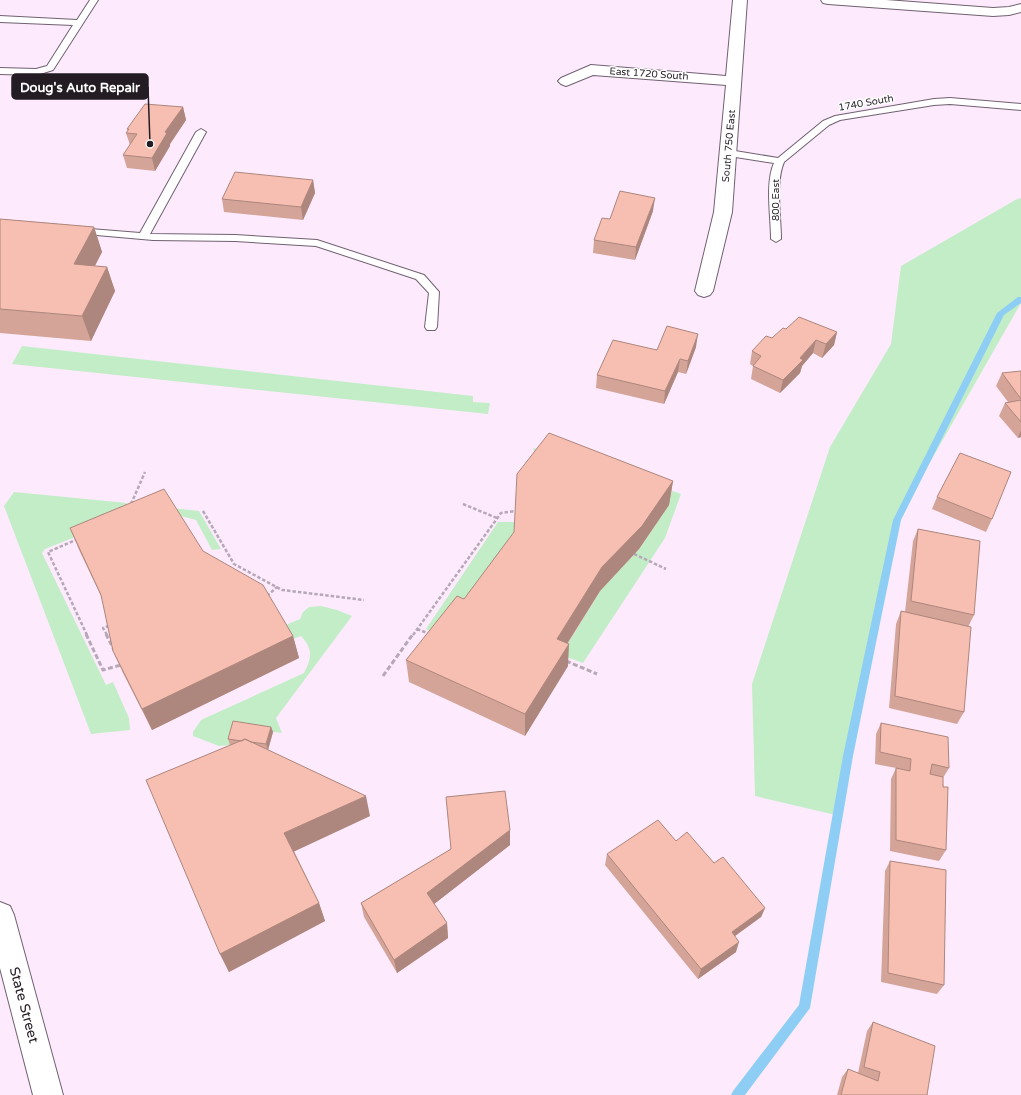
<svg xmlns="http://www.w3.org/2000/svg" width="1021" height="1095" font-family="'Varela Round',sans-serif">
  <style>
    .green { fill: #c2edc7 }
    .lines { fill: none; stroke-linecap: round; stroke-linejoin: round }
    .stream { fill: #8ecef5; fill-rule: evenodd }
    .lane-casing { stroke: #706170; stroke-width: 2 }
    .street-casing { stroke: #706170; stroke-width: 2 }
    .secondary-casing { stroke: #706170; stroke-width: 2 }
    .primary-casing { stroke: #706170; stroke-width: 2 }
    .path-far1 { stroke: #b6a8b6; stroke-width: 2.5; stroke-dasharray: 3.5 2; stroke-linecap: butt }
    .path { stroke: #b6a8b6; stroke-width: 3; stroke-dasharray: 5 2.5; stroke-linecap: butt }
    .lane { fill: #fff; fill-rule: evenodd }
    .street { fill: #fff; fill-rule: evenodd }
    .secondary { fill: #fff; fill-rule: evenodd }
    .primary { fill: #fff; fill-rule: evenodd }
    .wall { fill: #d4a499 }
    .shaded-wall { fill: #ad867d }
    .building { fill: #f7bfb2; stroke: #ad867d }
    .labels { text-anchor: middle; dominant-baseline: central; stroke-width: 3; stroke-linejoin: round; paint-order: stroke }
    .far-street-label { font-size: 10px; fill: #231c23; stroke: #fff }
    .near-street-label { font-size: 14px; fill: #231c23; stroke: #fff }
    .leader { fill: none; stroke: #231c23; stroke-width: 1.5 }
    .callout-dot { fill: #231c23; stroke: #fff; stroke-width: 1.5 }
    .callout { fill: #231c23; stroke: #231c23; stroke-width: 1.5 }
    .callout-label { font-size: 13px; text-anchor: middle; font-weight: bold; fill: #fff }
  </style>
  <rect width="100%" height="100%" fill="#fdebfd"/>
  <path class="green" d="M1021,198v105l-124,217 -57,296 -85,-20 -3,-112 78,-237 61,-103 10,-78 116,-67z
    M22,346l451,50v6l17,1 -2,11 -476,-50z
    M533,448l48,10 100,36 -16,44 -82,125 -22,-8 39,-64 39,-42 30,-44 -132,-45z
    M14,492l113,11 -9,17 -73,29 -3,4 64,132 7,-3 16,36 1,12 -39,4 -87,-228z
    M136,504l63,7 22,38 -9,1 -16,-30z
    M498,522h17l-1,33 -71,83 -17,-9z
    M321,606l16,4 15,6 -76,102 6,15 -47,-6 -5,18 -11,1 -26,-10v-4l8,-12 103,-47c8,-15 9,-24 -3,-37l-13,5 -7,-14 19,-8 3,-7 6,-5z"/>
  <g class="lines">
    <path class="stream" d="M1018,297h3v6l-17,12 -103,205 -48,236 -43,252 -65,87h-14l2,-4 66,-86 44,-249 50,-236 104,-207z"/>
    <defs>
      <path id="lane" d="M90,0h8l-45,70 -16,5 -37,-1v-6l36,1 11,-3 26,-41 -73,-3v-6l77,4z
        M950,98l71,6v6l-71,-6 -16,1 -94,15 -11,5 -45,37c-9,21 -3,55 -3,77l-5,3 -5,-3c0,-22 -6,-56 3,-76l-45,-7 -5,-3 5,-3 49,8 45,-37 12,-5 99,-17z
        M201,129l5,3 -56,102 85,1 82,5 107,35 15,17 -2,35 -2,3h-8l-2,-3 4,-34 -13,-14 -100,-33 -81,-5 -82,-1 -79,-7 -1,-2 1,-2 4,-1 62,5 56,-101z"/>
      <path id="street" d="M733,0h14l-15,212 -19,79 -3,4 -6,2 -6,-2 -3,-4 19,-79 12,-127 -133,-10 -22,9 -5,2 -5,-2 -3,-3 3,-3 30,-13 135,11z"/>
      <path id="secondary" d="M821,0h65l107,8 16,-1 12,-3v8l-12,3 -16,1 -165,-12 -5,-1z"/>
      <path id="primary" d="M0,902l10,4 4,9 49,180h-30l-33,-127z"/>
    </defs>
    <use href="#lane" class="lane-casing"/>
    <use href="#street" class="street-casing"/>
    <use href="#secondary" class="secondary-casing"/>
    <use href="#primary" class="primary-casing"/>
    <path class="path-far1" d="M131,504l14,-32
      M463,504l34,14
      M203,511l31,53 48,26 82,10
      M78,539l-30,13 39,83
      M634,554l32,15
      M267,596l10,-9
      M417,629l13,5
      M107,635l-4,-7 8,-3
      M413,635l88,-122 15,-2"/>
    <path class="path" d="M86,634l17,36 18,-5 -1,-1
      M106,634l8,16
      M566,661l31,13
      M383,676l30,-42"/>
    <use href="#lane" class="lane"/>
    <use href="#street" class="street"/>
    <use href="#secondary" class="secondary"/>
    <use href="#primary" class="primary"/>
  </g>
  <path class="wall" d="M183,107l3,13 -16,24v2l-15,25 -28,-3 -4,-13 7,-10 -4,-12 2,-2 -1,-2z
    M313,180l2,13 -12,27 -79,-8 -2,-13z
    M653,211l-18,49 -42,-7 1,-13 16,-21z
    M0,219l94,8 8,25 -7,14 12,1 8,24 -24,50 -91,-8z
    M786,329l51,3 -3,13 -12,13 -9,-5 -11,13 -2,7 -20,20 -29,-14 2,-13 -3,-2 2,-13z
    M696,347l-10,27 -8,-2 -14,32 -68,-16 1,-13z
    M1021,371v66l-3,1 -19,-22 6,-13 3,-1 -12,-16 6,-13z
    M673,481l-4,24 -30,44 -39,42 -32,52v23l-43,70 -116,-54 -3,-22 58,-61z
    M937,497l55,22 -6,13 -54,-23z
    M70,528l133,23 90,85 6,22 -147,72 -29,-57 -10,-22 -11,-53 -22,-46z
    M918,529l56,86 -6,12 -4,85 -7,12 -68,-16 7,-84 5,-13 4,1 8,-71z
    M881,723l68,45 -6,10 3,72 -7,11 -49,-10 1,-72 5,-11 -21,-4 1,-30z
    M271,727l2,5 -5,18 102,66 -76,35 25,52 6,18 -96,51 -9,-18 11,-209h-1l-2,-6z
    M510,830v15l-76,59 13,19 1,15 -51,35 -33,-56 -3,-14 90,-54z
    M676,841l38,22 51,45 -4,9 -26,19 1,16 -38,27 -93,-114 2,-11z
    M890,861l54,124 -7,9 -56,-12 4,-111z
    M873,1022l54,73h-90l5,-18 6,-8 10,4 9,-42z"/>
  <path class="shaded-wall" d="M183,107l3,13 -16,24v2l-15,25 -3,-13 13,-26z
    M313,180l2,13 -12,27 -2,-13z
    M655,198l-2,13 -18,49 1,-13z
    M94,227l8,25 -19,36 -9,-24z
    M107,267l8,24 -24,50 -9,-25z
    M837,332l-3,13 -12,13 4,-14z
    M698,334l-2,13 -10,27 2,-13z
    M816,340l-3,13 -11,13 -2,7 -20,20 3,-13 17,-22z
    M680,359l-2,13 -14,32 1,-13z
    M1021,430v7l-3,1z
    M673,481l-4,24 -30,44 -39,42 -44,70 1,-22 45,-72z
    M293,636l6,22 -147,72 -10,-21z
    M569,644l-1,22 -43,70v-22z
    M271,727l2,5 -5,18 -2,-6z
    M366,796l4,20 -79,37 -7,-20z
    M510,830v15l-81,63 -2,-15z
    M319,903l6,18 -96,51 -9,-18z
    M765,908l-4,9 -33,24 4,-9z
    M447,923l1,15 -51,35 -3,-13z
    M739,942l-3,10 -38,27 3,-10z"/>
  <path class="building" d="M145,104l38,3 -18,25 2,1 -15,25 -29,-3 14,-21 -11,-1 3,-4h-2z
    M235,172l78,8 -12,27 -79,-8z
    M620,191l35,7 -19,49 -42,-7 8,-22 8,1z
    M0,219l94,8 -20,37 33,3 -25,49 -82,-7z
    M799,317l38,15 -11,12 -10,-4 -16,18 3,2 -20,20 -30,-14 8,-10 -9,-5 14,-15 6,2 11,-10 3,1z
    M667,326l31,8 -10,27 -8,-2 -15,32 -68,-16 16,-35 44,10z
    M1021,371v28l-19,-26z
    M1021,400v22l-16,-19z
    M549,433l124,48 -31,45 -40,41 -45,72 12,5 -44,70 -119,-54 51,-64 7,3 50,-67 3,-58z
    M960,453l51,19 -19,47 -55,-22z
    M164,489l39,62 60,34 30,51 -151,73 -29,-58 -12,-56 -31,-67z
    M918,529l62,12 -6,74 -63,-14z
    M901,611l70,16 -7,85 -69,-16z
    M233,721l38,6 -5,17 -15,-2 -6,-3 -3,2 -14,-2z
    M881,723l67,14 1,31 -17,-4 -2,10 13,3v10h5l-2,63 -50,-10v-72l14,3 1,-12 -31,-7z
    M245,739l121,57 -82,37 35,70 -99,51 -74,-174z
    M505,791l5,39 -83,63 20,30 -53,37 -33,-57 90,-54 -5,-52z
    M658,820l18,21 11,-9 27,31 9,-6 42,51 -33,24 7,10 -38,27 -94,-115z
    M890,861l56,9 -2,115 -56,-12z
    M873,1022l62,24 -8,49h-86l7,-26 30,12 2,-9 -16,-5z"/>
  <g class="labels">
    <g class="far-street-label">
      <text transform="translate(649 74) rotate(4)">East 1720 South</text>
      <text transform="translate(866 103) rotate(-10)">1740 South</text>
      <text transform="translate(729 146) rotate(-85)">South 750 East</text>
      <text transform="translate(776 200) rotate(-90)">800 East</text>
    </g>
    <g class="near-street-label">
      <text transform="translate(24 1005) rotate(75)">State Street</text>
    </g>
  </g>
  <path class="leader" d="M150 144L148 87"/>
  <circle class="callout-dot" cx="150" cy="144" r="4"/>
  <rect class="callout" x="12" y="74" width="136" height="25" rx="4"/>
  <g class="callout-label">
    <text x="80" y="92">Doug's Auto Repair</text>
  </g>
</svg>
